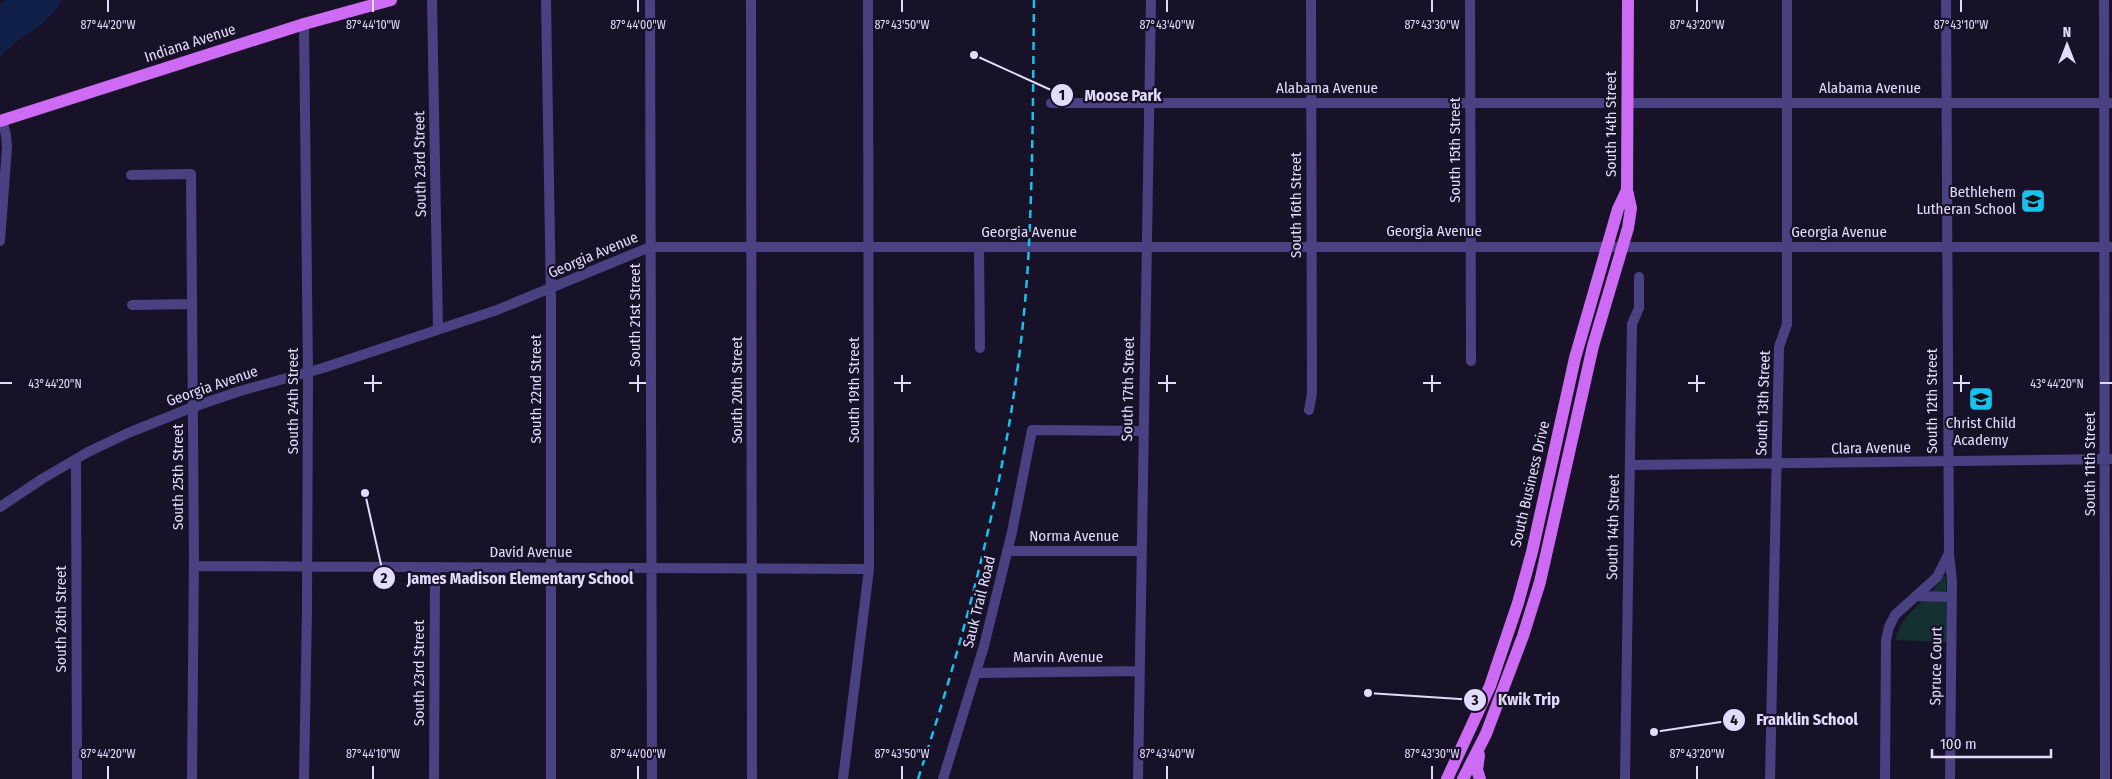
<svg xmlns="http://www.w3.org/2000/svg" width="2112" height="779" font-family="'Fira Sans Condensed',sans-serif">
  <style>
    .green { fill: #153031 }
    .water { fill: #112048 }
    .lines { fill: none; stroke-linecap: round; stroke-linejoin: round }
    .minor { stroke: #4a4183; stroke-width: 10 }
    .major { stroke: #ce6bf4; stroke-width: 12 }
    .rail { stroke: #16c3ee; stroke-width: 2.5; stroke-dasharray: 8 6; stroke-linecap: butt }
    .ticks { fill: none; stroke: #e2dbfc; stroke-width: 2 }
    .labels { text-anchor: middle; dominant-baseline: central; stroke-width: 4.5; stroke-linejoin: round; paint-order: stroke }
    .street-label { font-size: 15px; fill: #e2dbfc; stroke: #181228 }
    .poi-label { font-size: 15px; fill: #e2dbfc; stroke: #181228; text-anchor: end }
    .ticks-label { font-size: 12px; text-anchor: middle; fill: #e2dbfc; stroke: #181228; stroke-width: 4.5; stroke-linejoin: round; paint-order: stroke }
    .leader { fill: none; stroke: #e2dbfc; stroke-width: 2 }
    .callout-dot { fill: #e2dbfc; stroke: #181228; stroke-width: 2 }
    .mark-label { font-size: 15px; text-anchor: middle; font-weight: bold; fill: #111 }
    .callout-label { font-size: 16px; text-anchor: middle; font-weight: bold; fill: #e2dbfc; stroke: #181228; stroke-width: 4.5; stroke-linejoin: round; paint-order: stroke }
  </style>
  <rect width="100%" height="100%" fill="#181228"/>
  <path class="green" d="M1942,577l3,-1 1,2 1,64 -52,-2c6,-28 35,-39 47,-63z"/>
  <path class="water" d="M5,0h56l-5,10 -16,16 -23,15 -17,16v-52z"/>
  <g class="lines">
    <path class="minor" d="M432,0l6,328
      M546,0l5,301v478
      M650,0l2,779
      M751,0l1,779
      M1470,0l1,361
      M2104,0l1,779
      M1051,103h552
      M1628,103h484
      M131,175l60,-1 3,382 -2,223
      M0,241l7,-94 -1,-12 -4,-15
      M979,247l1,101
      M132,305l60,-1
      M1309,410l3,-17 -1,-393
      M76,459l1,320
      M1631,465l481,-6
      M0,507l42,-28 46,-27 40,-19 65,-26 47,-16 83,-23 174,-58 153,-63h1462
      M1007,551h134
      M1949,554l3,27 -2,198
      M194,566l675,3
      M1917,596l35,1
      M976,673l163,-2
      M304,779l3,-169 1,-238 -4,-348
      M434,779l1,-212
      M843,779l26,-210 -1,-569
      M943,779l41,-133 28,-114 20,-102 111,1
      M1138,779l13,-779
      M1625,779l7,-455 7,-16v-31
      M1770,779l9,-432 8,-23v-324
      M1885,779l1,-139 3,-13 6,-12 42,-38 12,-24 -3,-553"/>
    <path class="major" d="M0,121l304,-97 87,-24
      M1479,755l-2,15 3,9
      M1447,779l43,-93 28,-83 14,-51 43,-194 32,-111 11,-38 9,-19
      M1463,779l23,-45 37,-98 17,-54 53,-236 35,-118 3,-20 -4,-18 1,-190"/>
    <path class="rail" d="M918,779c55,-167 99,-340 110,-516 5,-88 5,-176 6,-263"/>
  </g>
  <path class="ticks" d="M108,0v12M373,0v12M638,0v12M902,0v12M1167,0v12M1432,0v12M1697,0v12M1961,0v12M373,375v17M638,375v17M902,375v17M1167,375v17M1432,375v17M1697,375v17M1961,375v17M0,383h12M364,383h18M629,383h17M894,383h17M1158,383h18M1423,383h18M1688,383h17M1953,383h17M2100,383h12M108,766v13M373,766v13M638,766v13M902,766v13M1167,766v13M1432,766v13M1697,766v13"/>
  <defs>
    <symbol id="school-square" viewBox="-11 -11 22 22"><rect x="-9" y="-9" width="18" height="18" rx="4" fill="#16c3ee" stroke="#181228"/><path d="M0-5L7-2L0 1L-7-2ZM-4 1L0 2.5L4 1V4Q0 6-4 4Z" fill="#111"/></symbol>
  </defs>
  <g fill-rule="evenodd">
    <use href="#school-square" x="2019" y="187" width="28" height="28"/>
    <use href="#school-square" x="1967" y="385" width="28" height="28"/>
  </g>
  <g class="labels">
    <g class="street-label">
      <text transform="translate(190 43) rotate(-18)">Indiana Avenue</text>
      <text x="1327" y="88">Alabama Avenue</text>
      <text x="1870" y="88">Alabama Avenue</text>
      <text transform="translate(1611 124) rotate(-90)">South 14th Street</text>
      <text transform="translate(1455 150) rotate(-90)">South 15th Street</text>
      <text transform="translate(420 164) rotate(-91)">South 23rd Street</text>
      <text transform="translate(1296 205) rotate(-90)">South 16th Street</text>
      <text x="1434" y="231">Georgia Avenue</text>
      <text x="1029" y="232">Georgia Avenue</text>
      <text x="1839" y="232">Georgia Avenue</text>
      <text transform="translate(593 255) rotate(-23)">Georgia Avenue</text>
      <text transform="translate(635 315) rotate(-90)">South 21st Street</text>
      <text transform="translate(212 386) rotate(-19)">Georgia Avenue</text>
      <text transform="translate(536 389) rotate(-90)">South 22nd Street</text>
      <text transform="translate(1128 389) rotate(-89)">South 17th Street</text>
      <text transform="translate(737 390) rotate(-90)">South 20th Street</text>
      <text transform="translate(854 390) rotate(-90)">South 19th Street</text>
      <text transform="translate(293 401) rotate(-90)">South 24th Street</text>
      <text transform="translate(1932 401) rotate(-90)">South 12th Street</text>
      <text transform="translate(1763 403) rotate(-88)">South 13th Street</text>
      <text transform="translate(1871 448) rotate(-1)">Clara Avenue</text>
      <text transform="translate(2090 464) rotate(-90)">South 11th Street</text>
      <text transform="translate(178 477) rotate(-90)">South 25th Street</text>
      <text transform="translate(1530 484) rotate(-77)">South Business Drive</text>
      <text transform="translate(1613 527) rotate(-89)">South 14th Street</text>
      <text x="1074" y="536">Norma Avenue</text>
      <text x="531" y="552">David Avenue</text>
      <text transform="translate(979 602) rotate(-76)">Sauk Trail Road</text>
      <text transform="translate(61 619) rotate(-90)">South 26th Street</text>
      <text x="1058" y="657">Marvin Avenue</text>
      <text transform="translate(1936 666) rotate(-89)">Spruce Court</text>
      <text transform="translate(419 673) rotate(-90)">South 23rd Street</text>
    </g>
    <g class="poi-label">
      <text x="2016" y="192">Bethlehem<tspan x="2016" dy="17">Lutheran School</tspan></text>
      <text x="1981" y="423" text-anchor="middle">Christ Child<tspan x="1981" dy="17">Academy</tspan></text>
    </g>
  </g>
  <g class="ticks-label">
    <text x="108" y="29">87°44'20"W</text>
    <text x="373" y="29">87°44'10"W</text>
    <text x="638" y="29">87°44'00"W</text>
    <text x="902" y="29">87°43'50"W</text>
    <text x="1167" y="29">87°43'40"W</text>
    <text x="1432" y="29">87°43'30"W</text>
    <text x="1697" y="29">87°43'20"W</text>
    <text x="1961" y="29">87°43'10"W</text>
    <text x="55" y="388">43°44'20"N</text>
    <text x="2057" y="388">43°44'20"N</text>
    <text x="108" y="758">87°44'20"W</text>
    <text x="373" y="758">87°44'10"W</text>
    <text x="638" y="758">87°44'00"W</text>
    <text x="902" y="758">87°43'50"W</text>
    <text x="1167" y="758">87°43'40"W</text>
    <text x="1432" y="758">87°43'30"W</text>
    <text x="1697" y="758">87°43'20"W</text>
  </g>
  <path class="leader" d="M974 55L1062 95M365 493L384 578M1368 693L1475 700M1654 732L1734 720"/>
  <g class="callout-dot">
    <circle cx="974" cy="55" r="5"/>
    <circle cx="365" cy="493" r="5"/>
    <circle cx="1368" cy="693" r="5"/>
    <circle cx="1654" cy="732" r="5"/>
    <circle cx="1062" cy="95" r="12"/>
    <circle cx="384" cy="578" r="12"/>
    <circle cx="1475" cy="700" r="12"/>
    <circle cx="1734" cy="720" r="12"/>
  </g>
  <g class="mark-label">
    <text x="1062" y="100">1</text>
    <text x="384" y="583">2</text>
    <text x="1475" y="705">3</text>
    <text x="1734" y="725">4</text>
  </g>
  <g class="callout-label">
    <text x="1123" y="101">Moose Park</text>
    <text x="520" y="584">James Madison Elementary School</text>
    <text x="1529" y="705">Kwik Trip</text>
    <text x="1807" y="725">Franklin School</text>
  </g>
  <g transform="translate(2067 45)" stroke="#181228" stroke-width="4" paint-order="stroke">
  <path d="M0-4L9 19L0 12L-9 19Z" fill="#e2dbfc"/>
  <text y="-8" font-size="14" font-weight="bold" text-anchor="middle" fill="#e2dbfc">N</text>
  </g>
  <path d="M1932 749v8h119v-8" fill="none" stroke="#e2dbfc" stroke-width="2.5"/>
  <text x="1940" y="749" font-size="15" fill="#e2dbfc" stroke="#181228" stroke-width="4" paint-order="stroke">100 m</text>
</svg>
